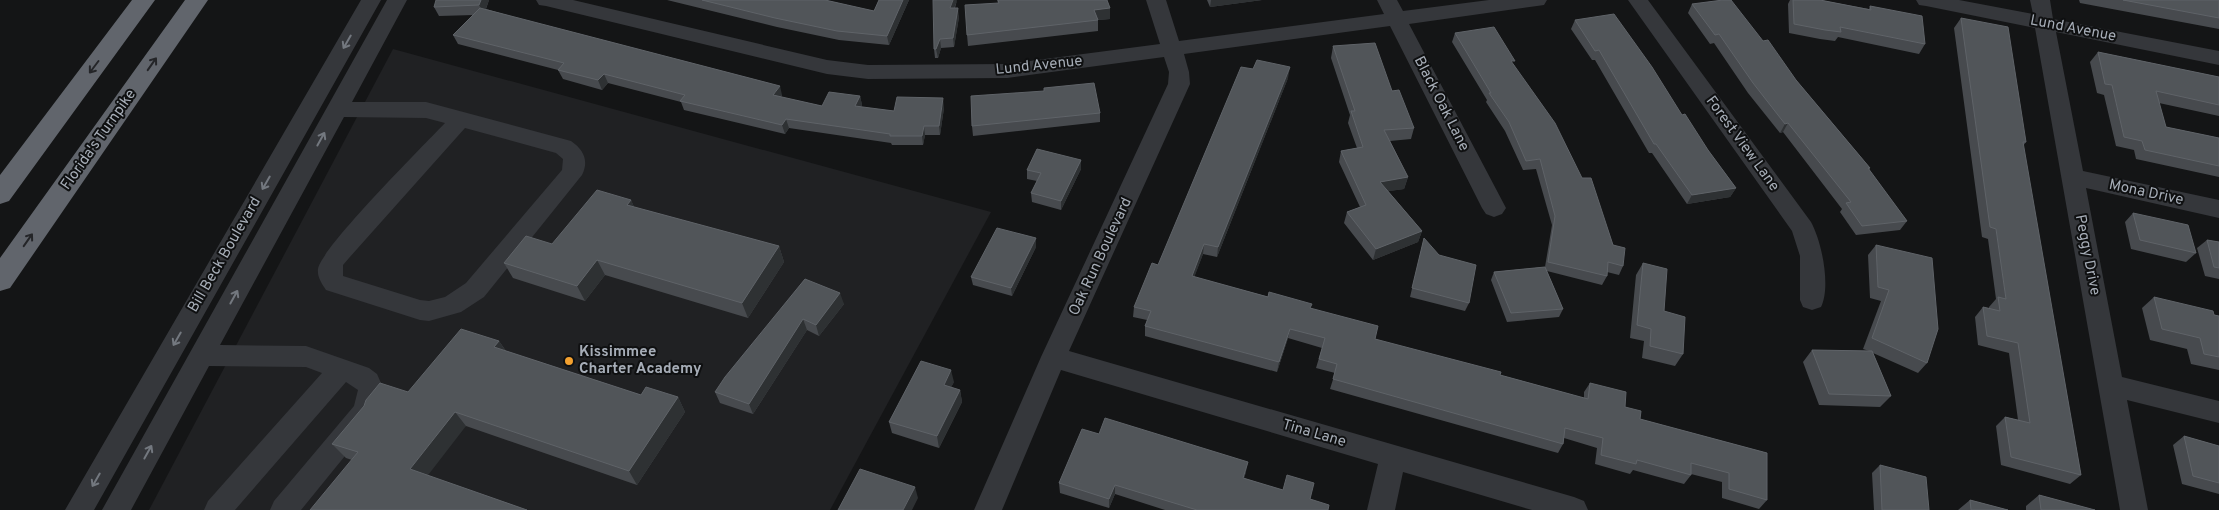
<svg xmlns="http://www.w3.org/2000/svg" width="2219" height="510" font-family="Overpass,sans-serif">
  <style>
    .built { fill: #202123 }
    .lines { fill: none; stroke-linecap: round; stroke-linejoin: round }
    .minor { fill: #35373b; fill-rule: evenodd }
    .highway { fill: #61656c; fill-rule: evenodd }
    .wall { fill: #474a4e }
    .shaded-wall { fill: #2e3133 }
    .building { fill: #515559; stroke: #5f6368 }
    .oneway { stroke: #73787f }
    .oneway2 { stroke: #242528 }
    .poi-dot { fill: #f4a12f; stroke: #0f1011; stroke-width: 2 }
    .labels { text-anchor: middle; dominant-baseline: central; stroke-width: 4; stroke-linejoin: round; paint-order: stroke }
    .street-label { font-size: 15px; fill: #a6adb7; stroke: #0f1011 }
    .poi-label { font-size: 15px; font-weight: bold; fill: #a6adb7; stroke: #0f1011; text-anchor: start }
  </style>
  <rect width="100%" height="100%" fill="#141516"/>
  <path class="built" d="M393,49l598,163 -161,298h-681z"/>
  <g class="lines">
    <path class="minor" d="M361,0h20l-287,510h-29z
      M387,0h20l-55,102h74l145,39c13,9 18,20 11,34l-98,122 -23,15 -32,9 -9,-1 -94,-30c-4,-6 -9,-13 -8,-21 3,-21 106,-124 127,-146l-19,-5 -82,-1 -124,228 86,1 63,22 8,6 7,16 -9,29 -74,91h-31l4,-9 80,-95 4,-16 -12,-8 -111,128h-31l4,-9 114,-128 -16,-6 -97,-1 -78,144h-29zM465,128l91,25 7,6 -1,11 -96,113 -21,14 -16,4 -9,-1 -77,-24v-11l6,-7z
      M536,0h37l254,60 41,5 139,-1 153,-20 -14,-44h20l13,41 205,-27 -7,-14h20l6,11 86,-11h58l-3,5 -7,1 -128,18 97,184 -4,6 -8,3 -8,-3 -4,-6 -92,-182 -206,28 5,18 1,12 -121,267 505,146 10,4 4,9h-56l-129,-38 -8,38h-28l11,-46 -317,-94 -59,140h-28l67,-153 127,-273 1,-12 -5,-15 -157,21 -139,1 -41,-5 -281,-68 -7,-1z
      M1628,0h20l163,222c11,20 20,65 10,85l-9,3 -9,-3 -3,-7v-44l-8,-25z
      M1916,0h43l74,14 -3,-14h20l3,19 166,32v14l-163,-33 27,139 136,29v18l-133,-30 36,189 97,24v22l-92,-23 21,110h-28l-85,-482 -109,-22 -7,-1z"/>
    <path class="highway" d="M132,0h23l-146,201 -9,3v-29z
      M185,0h23l-198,288 -10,3v-33z"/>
  </g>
  <path class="wall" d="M489,0l-3,9 296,86 -1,2 41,9 38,-10 2,9 -1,2 33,4 50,-3 -4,27h-15l-2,10h-31l-1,-2 -102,-15 -4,6 -101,-24 -3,-8 -73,-19 -6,7 -39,-11 -5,-9 -100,-26 -5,-9 21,-20 -35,1 -5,-9z
    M667,0h158l49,11 5,-11h30l-20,45 -50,-5 -62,-13z
    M957,0l-2,8 4,9 -5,30 -13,1 -3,10h-3l-1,-9z
    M997,0h110l3,19 -12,1v11l-130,15 -1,-11 31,-32z
    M1207,0h55l-52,7z
    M1790,0h30l49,9 1,-3 55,38 -6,10 -81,-17 -3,4 -15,-2 -31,-6 -1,-29z
    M2079,0h140v29l-139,-26z
    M1692,4l71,37 107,127 -1,2 38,51 -7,9 -44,5 -16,-23 2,-3 -59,-77 -3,1 -32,-40 -34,-50 -4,1 -22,-31z
    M1961,18l65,124 -3,4 58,329 -11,9 -69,-19 -5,-39 9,-9 13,3 -9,-67 -31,-8 -3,-28 8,-10 6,2v-2l7,-8 -8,-60 -6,-2 -28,-209z
    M1575,20l107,95 54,73 -6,9 -43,7 -35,-51h-3l-54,-93h-3l-21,-31z
    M1455,33l59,32 99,180 10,21 -4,9 -12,-3v4l-5,9 -55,-14 16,38 -4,8 -52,5 -16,-42 3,-8 51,-5 7,-42 -16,-56 -13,1 -18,-39 -19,-29 1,-2 -35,-58z
    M1333,46l59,45 22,37 -3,11 -21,2 18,36 -4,12 -16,2 34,40 -4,11 -45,18 -29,-37 3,-11 13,-5 -21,-45 2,-11 16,-3 -9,-25 2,-8 -19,-57z
    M2098,52l121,25v39l-60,-13 7,24 53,11v39l-83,-18 -2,-9 -18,-4 -12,-51 -7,-2 -7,-31z
    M1288,78l-71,179 -14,-3 -9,23 117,31 64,31 125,36 84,23v-6l6,-9 35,24 15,12 127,34v47l-8,9 -37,-11v-16l-31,-8v1l-7,9 -51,-14 -3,4 -35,-10 2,-16 -33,-10 -1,6 -5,9 -228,-64 5,-16 -19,-5 6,-20 -34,-10 -11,34 -132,-36v-10l2,-6 -14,-3 1,-10z
    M1044,91l56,22v9l-127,14 -1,-10z
    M1081,160v9l-20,41 -29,-8 -1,-9 6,-12 -10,-2v-9z
    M631,200l3,7 145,39 5,16 -36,56 -143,-43 -20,26 -72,-23 -9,-15 48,-19z
    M2133,213l63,40 -10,9 -55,-13 -6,-27z
    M1424,238l45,65 -4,8 -55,-14z
    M2207,240l12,2v37l-14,-3 -8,-28z
    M1876,245l51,118 -9,10 -45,-20 18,43 -11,11 -61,-2 -16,-43 9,-12 57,1 -6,-2 18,-48 -11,-3 -2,-43z
    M1036,247l-24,49 -39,-11 -2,-8z
    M1643,263l40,91 -8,12 -33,-8 2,-17 -14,-3 6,-63z
    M805,279l39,25 -25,32 -12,-6 -54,84 -33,-11 -5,-11z
    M2154,297l65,19v54l-28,-6 -4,-15 -37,-9 -8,-32z
    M499,341l7,10 135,44 37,2 7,15 -48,73 -171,-59 -114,34 -6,-2 -14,-14z
    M954,382l-3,5 9,3 2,12 -23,46 -47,-15 -3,-11z
    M1099,434l147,38 -2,6 66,21 18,11h-163l-50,-16 -6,14 -49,-15 -1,-10z
    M2184,436l35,10v48l-37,-10 -9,-39z
    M1880,465l49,45h-55l-2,-37z
    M2039,495l56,15h-69v-4z
    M1970,500l38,10h-50z"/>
  <path class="shaded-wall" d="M481,0h8l-5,14 -5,-9z
    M903,0h6l-20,45 -2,-9z
    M953,0h4l-6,17 -1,-9z
    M1211,0h51l-52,7z
    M958,8l1,9 -5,30 -1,-9z
    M1110,8v11l-12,1 -4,-10z
    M940,39l1,9 -3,10 -2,-9z
    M1290,67l-2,11 -71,179 1,-10z
    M604,74l4,9 -6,7 -4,-10z
    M780,86l2,9 -6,9 -3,-9z
    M860,96l2,9 -5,10 -2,-9z
    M943,98l1,10 -4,27 -1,-9z
    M786,119l3,9 -4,6 -3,-9z
    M1788,123l-5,9 -3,1 5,-9z
    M924,126l1,9 -2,10 -1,-9z
    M1081,160v9l-20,41v-9z
    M1408,177l-4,12 -27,4 3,-11z
    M1736,188l-6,9 -43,7 5,-9z
    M631,200l7,16 -11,-11z
    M1422,231l-4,11 -45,18 3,-11z
    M1036,238v9l-24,49 -1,-8z
    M1204,244l-1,10 -12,32 1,-10z
    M779,246l5,16 -36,56 -6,-15z
    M597,260l8,15 -20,26 -8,-15z
    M840,293l4,11 -25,32 -3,-11z
    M803,319l4,11 -54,84 -4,-10z
    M1290,329l-2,9 -11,34 2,-10z
    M499,341l10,15 -15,-9z
    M951,370l3,12 -8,15 -2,-12z
    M960,390l2,12 -23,46 -2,-12z
    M678,397l7,15 -48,73 -8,-14z
    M455,412l11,14 -44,57 -12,-14z
    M1248,462l-2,10 -5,16 2,-10z
    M1115,485v9l-6,14v-9z
    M915,487l3,11 -6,12h-9z"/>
  <path class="building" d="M436,0h45l-2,5 -45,2z
    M702,0h123l49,11 5,-11h24l-16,36 -50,-5 -62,-13z
    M933,0h20l-3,8h8l-5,30 -13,1 -4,10h-2z
    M998,0h109l3,8 -16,2 4,10 -131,15 -2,-30 34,-2z
    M1723,0h8l32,41 5,-1 28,40 74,88h-2l39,53 -45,5 -16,-23 5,-1 -63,-79 -3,1 -32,-41 -34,-49 -4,1 -23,-31z
    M1793,0h27l51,10 -1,-4 52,10 3,28 -85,-17 1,5 -16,-2 -31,-6z
    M2123,0h96v18z
    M480,8l300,78 -7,9 49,11 7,-14 31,4 -5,10 39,5 3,-14 46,1 -4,28h-15l-2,10h-32v-2l-104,-15 -4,6 -102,-24 5,-6 -81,-21 -6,6 -40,-10 6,-7 -111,-28z
    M1614,14l38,53 30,48 3,-1 23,36 28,38 -44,7 -36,-51h-2l-55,-94 -4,1 -20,-31z
    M1961,18l47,9 18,115h-3l58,333 -70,-18 -6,-40 25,6 -12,-80 -31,-7 -4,-29 17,4 -2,-14 8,2 -10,-70 -6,-2z
    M1494,27l21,34h-4l44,62 27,55h9l22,67 12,3 -2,18 -15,-4 -1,14 -59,-14 7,-46 -15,-57 -14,2 -17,-39 -20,-29h2l-36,-60z
    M1375,43l17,48 7,-1 15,38 -30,2 24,47 -28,5 42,49 -46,18 -29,-37 19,-7 -25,-54 22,-4 -12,-36h4l-22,-65z
    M2098,52l121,25v28l-63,-14 10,36 53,11v28l-74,-16 -3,-9 -18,-4 -12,-52 -7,-1z
    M1257,60l33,7 -72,180 -14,-3 -12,32 76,21 1,-5 43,12 -2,4 68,18 -3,13 126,33 -1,3 88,24 2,-16 36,9 -1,15 16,4 -1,8 127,34v47l-38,-11v-16l-38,-10v12l-54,-15 -1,4 -35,-9 2,-17 -38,-10 -2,16 -230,-65 4,-15 -18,-5 6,-21 -35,-9 -11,33 -134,-36 6,-15 -17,-4 18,-44 6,2 83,-198 12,2z
    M1094,83l6,30 -128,13 -1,-30 73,-5v-3z
    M1037,149l44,11 -20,41 -30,-8 10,-20 -14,-3z
    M597,190l34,10 -4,5 152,41 -37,57 -145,-43 -20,26 -73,-23 22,-27 26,8z
    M2133,213l55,12 8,28 -56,-13z
    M997,228l39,10 -25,50 -40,-11z
    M1424,238l15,17 37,10 -7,38 -57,-15z
    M2207,240l12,2v26l-5,-1z
    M1876,245l56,13 6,71 -11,34 -55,-25 17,-48 -11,-3z
    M1643,263l24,6 -3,42 21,6 -2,37 -33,-8 1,-17 -14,-4z
    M1545,267l18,42 -52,4 -17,-41z
    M805,279l35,14 -24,32 -13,-6 -54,85 -34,-12 10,-15z
    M2154,297l59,14 1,4 5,1v41l-15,-3 -4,-16 -38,-9z
    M461,329l38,12 -5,6 147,48 5,-8 32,10 -49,74 -174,-59 -45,57 117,41h-217l48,-58 -26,-8 32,-38 2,-6 14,-17 28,9z
    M1812,350l60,1 19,45 -62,-2z
    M921,361l30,9 -7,15 16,5 -23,46 -48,-14z
    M1105,418l143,44 -5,16 40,12 4,-15 27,8 -4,16 19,6 -1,5h-131l-82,-25 -6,14 -50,-16 23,-54 17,5z
    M2184,436l35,10v37l-26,-7z
    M1880,465l46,12 3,33h-47z
    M860,469l55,18 -12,23h-65z
    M2039,495l56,15h-54z
    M1970,500l38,10h-37z"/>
  <defs><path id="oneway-shaft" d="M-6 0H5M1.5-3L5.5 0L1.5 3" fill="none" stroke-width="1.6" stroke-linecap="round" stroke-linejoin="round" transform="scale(1.25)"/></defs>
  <g class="oneway">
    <use href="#oneway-shaft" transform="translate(347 42) rotate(120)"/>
    <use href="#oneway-shaft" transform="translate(321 139) rotate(-61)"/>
    <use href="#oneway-shaft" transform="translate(266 183) rotate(120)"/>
    <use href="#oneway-shaft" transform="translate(234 297) rotate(-61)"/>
    <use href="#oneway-shaft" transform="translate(177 339) rotate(120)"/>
    <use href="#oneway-shaft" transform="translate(148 452) rotate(-61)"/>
    <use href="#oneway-shaft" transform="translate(96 480) rotate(120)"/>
  </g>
  <g class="oneway2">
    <use href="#oneway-shaft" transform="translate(152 64) rotate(-55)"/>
    <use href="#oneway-shaft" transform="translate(94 67) rotate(127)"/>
    <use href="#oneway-shaft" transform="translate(28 240) rotate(-55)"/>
  </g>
  <circle class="poi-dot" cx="569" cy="361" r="5"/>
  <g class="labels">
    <g class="street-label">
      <text transform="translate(2073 29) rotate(11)">Lund Avenue</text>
      <text transform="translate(1039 66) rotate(-6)">Lund Avenue</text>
      <text transform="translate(1441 104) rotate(63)">Black Oak Lane</text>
      <text transform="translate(99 140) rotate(-55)">Florida's Turnpike</text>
      <text transform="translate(1742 144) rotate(54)">Forest View Lane</text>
      <text transform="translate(2146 193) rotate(12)">Mona Drive</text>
      <text transform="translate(225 255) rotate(-60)">Bill Beck Boulevard</text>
      <text transform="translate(2087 255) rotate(79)">Peggy Drive</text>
      <text transform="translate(1101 257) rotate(-65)">Oak Run Boulevard</text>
      <text transform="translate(1314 434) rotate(16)">Tina Lane</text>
    </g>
    <g class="poi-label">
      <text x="579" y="352">Kissimmee<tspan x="579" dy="17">Charter Academy</tspan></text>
    </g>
  </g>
</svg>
